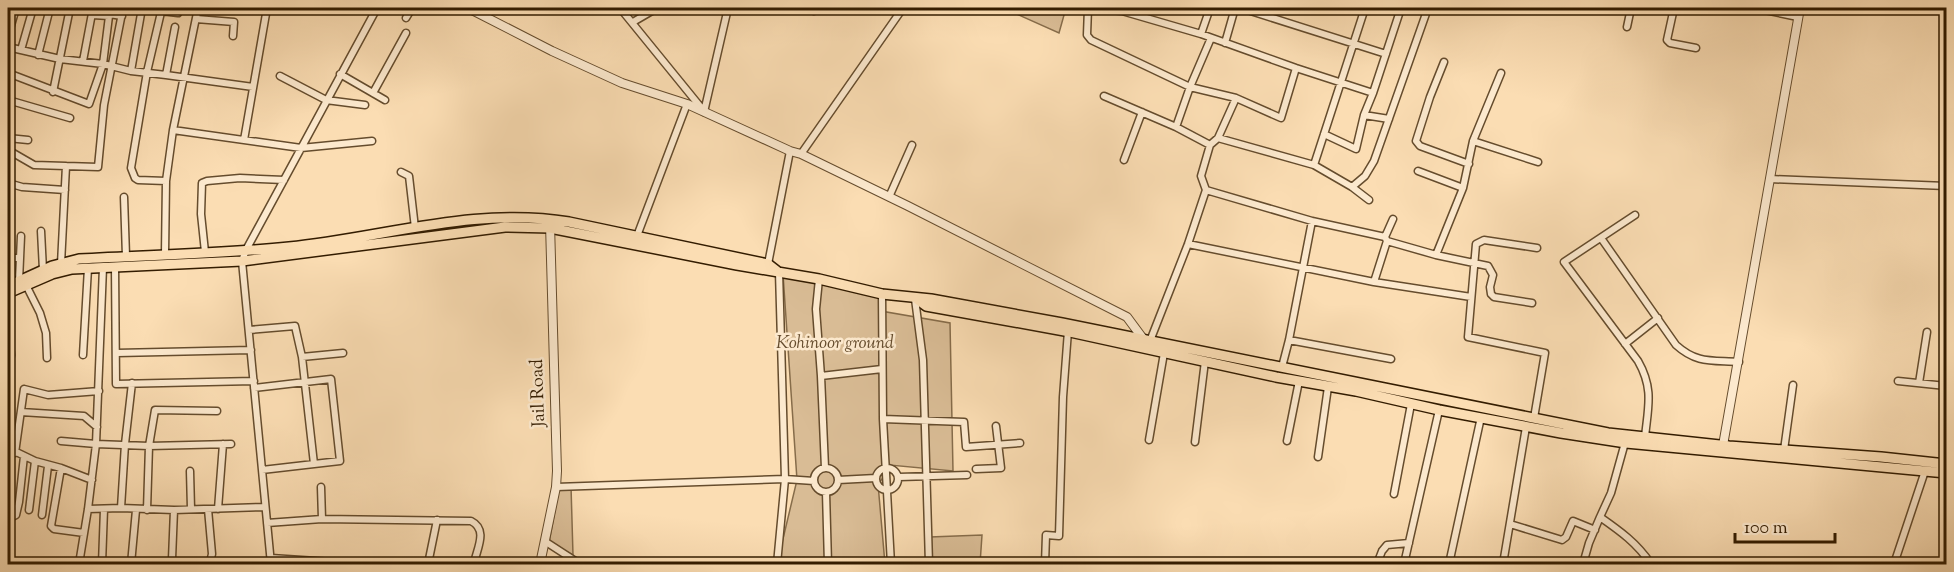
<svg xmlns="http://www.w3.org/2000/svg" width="1954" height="572" font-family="'Sorts Mill Goudy',serif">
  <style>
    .green { fill: #d9bc95; stroke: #866c4a; stroke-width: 1.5 }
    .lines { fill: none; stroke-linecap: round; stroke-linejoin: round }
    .minor-casing { stroke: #654c2d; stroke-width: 9 }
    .tertiary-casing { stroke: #654c2d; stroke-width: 10 }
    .primary-casing { stroke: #331c00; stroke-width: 12 }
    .minor { stroke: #fce9ce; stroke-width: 6 }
    .tertiary { stroke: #fce9ce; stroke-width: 8 }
    .primary { stroke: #fbddb3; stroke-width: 9 }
    .labels { text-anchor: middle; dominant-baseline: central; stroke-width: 5; stroke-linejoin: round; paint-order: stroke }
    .park-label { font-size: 18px; font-style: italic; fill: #654c2d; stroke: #fce9ce }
    .street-label { font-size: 18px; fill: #331c00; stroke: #fce9ce }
  </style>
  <rect width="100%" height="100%" fill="#fbddb3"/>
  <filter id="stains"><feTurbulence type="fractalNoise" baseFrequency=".00333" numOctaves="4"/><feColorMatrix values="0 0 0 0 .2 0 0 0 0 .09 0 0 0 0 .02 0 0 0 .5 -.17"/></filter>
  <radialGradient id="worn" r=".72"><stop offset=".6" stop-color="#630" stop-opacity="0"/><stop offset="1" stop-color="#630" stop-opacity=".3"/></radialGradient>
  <path class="green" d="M1003,8h63l-7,25z
    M783,274l96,20 2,17 69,12 3,148 -63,-6 1,3 -13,16 7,80h-108l20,-84z
    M571,486l2,69 -24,-12 10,-55z
    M982,535l-2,29h-51l1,-27z"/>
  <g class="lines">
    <defs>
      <path id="minor" d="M162,8l-15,64 -16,96 4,10 3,2 28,1
        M620,8l83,102
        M812,8l2,3
        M1088,8l34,3 79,23 95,34 77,25 -9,22 25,4
        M1088,8l-1,27 4,5 99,47 21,-49
        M1241,8l145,46
        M1674,8l-7,32 3,3 26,5
        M1755,8l43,9
        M161,11l17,2 1,-5
        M92,15l17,1v-2l13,2
        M406,18l6,-10
        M196,19l38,3 -1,14
        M633,22l24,-14
        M1627,27l4,-19
        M1201,34l9,-26
        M8,36l8,-28
        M1225,43l10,-35
        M8,47l52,12 43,5 28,7 35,4 9,-48
        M21,50l12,-42
        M38,55l12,-47
        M83,61l10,-53
        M1444,62l-14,35 -14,44 4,5 49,18
        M131,71l11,-63
        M8,73l81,31 14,-40 6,-48
        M340,74l45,26
        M166,75l87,12
        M280,76l46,24 39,5
        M53,92l17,-84
        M373,93l33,-60
        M1373,93l28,-85
        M1104,96l72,31 34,18 8,-7 96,27 51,-157
        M8,100l62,18
        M704,112l24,-104
        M1176,127l14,-40 46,11 45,20 15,-50
        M173,130l128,18 71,-7
        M1324,134l32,15 8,-34
        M8,138l20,2
        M1218,138l18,-40
        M244,140l23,-132
        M1473,141l28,-68
        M1210,145l-9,31 5,14 106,31 73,16 2,4 49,14 27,-67 10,-47 65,21
        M8,150l26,15 64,2 6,-62 19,-97
        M801,154l102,-146
        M1124,160l18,-48
        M1314,165l38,22 17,13
        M1418,171l45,17
        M401,172l8,4 6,52
        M1770,179l176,7
        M8,183l14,4 43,3
        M1352,187l13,-11 9,-15 54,-153
        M124,197l2,59
        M889,197l23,-52
        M1635,215l-71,47 74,99c16,28 10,46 7,76
        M41,231l2,39
        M637,236l50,-132
        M1385,237l8,-18
        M1601,238l75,107c21,19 36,15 63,17
        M1188,244l186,38 13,-41
        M205,252l-4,-38 1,-31 5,-2 33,-3 44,2
        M165,254l1,-73 7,-51 25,-122
        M1436,255l52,11 5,9 -3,12 1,7 3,3 38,6
        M8,258h12
        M61,264l5,-98
        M768,264l22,-113
        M115,266l1,118 138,-3
        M103,267l-7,177 53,2 82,-2
        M779,272l6,207 29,2
        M819,279l-3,30 5,67 61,-7
        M19,281l2,-45
        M1374,282l97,15
        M26,285l14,28 6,20 1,25
        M882,294l1,125 8,145
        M915,299l8,61 6,204
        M8,325l3,30 -3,18
        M249,330l46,-4 7,31 41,-4
        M1289,340l102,19
        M1150,341l38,-97 18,-54
        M1625,344l33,-26
        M117,353l134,-3
        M83,355l5,-87
        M302,357l12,107
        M1282,367l7,-27 23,-119
        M821,376l4,92
        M1898,381l48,5
        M1919,383l8,-51
        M254,388l77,-9 9,82 -78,9
        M21,412l63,4 13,11
        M1534,418l11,-65 -77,-16 8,-93 8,-4 53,8
        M883,419l81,3 2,25 54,-4
        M1626,439l-15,54 -11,24c20,14 37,26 51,47
        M1149,440l15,-87
        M61,441l35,3 -8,65 -9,55
        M1287,441l12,-60
        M1195,442l10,-81
        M8,448l27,13 26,7 31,12
        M1784,450l9,-65
        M15,453l9,-64 24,6 51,-4
        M1318,457l10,-70
        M876 479a11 11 0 1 1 22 0a11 11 0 1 1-22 0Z
        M61,468l-10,58 3,3 30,4
        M814 480a12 12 0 1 1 24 0a12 12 0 1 1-24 0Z
        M976,469l25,-1 -5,-42
        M190,471l1,38
        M899,477l68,-2
        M838,480l38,-2
        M321,487l1,32
        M556,487l229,-8 -8,85
        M826,492l2,72
        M1394,494l17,-90
        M121,508l4,-64 7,-61
        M88,509l33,-1 53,2 91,-3
        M208,509l4,45 -2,8
        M218,509l5,-65
        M29,510l6,-49
        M147,510l2,-64 6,-36 62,1
        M42,515l6,-49
        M8,519l8,-4 3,-13 5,-46
        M267,523l55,-4 149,2c18,9 5,29 3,43
        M1510,524l52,16 4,-3 7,-16 22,9
        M546,542l34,22
        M271,558l92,6
        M172,559l2,-49
        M102,564l2,-55
        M131,564l5,-54
        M271,564l-29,-303 4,-11 131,-242
        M428,564l9,-44
        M1045,564l1,-29 13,1 4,-139 5,-66
        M1377,564l5,-13 5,-6 22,-2
        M1404,564l35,-154
        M1449,564l32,-147
        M1503,564l23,-137
        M1583,564l6,-21 11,-26
        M1894,564l31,-93"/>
      <path id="tertiary" d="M468,8l84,43 70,32 65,21 103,47 11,3 107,52 219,111 17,23
        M1722,451l78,-443
        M540,564l16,-77 1,-16 -7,-247"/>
      <path id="primary" d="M8,286l44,-20 27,-7c70,-4 140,-5 210,-12 93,-9 186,-41 280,-25l199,42 9,7
        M8,293l44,-19 20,-5 170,-8 263,-34 45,1 187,37 82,14 63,15 49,5 131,24 546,110 121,13 152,11 65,7
        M918,300l8,6 144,26 206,45 80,14 83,19 122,23 65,10 320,30"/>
    </defs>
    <use href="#minor" class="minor-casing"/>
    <use href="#tertiary" class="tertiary-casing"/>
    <use href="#primary" class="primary-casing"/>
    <use href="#minor" class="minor"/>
    <use href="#tertiary" class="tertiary"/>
    <use href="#primary" class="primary"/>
  </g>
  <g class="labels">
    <g class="park-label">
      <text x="835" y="344">Kohinoor ground</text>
    </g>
    <g class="street-label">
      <text transform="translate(539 393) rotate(-92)">Jail Road</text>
    </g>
  </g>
  <rect width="1954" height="572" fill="none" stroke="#fbddb3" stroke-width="30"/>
  <rect x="9" y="9" width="1936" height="554" fill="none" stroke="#331c00" stroke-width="3"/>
  <rect x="15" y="15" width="1924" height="542" fill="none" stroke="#331c00" stroke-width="1.5"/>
  <path d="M1735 533v9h100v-9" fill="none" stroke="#331c00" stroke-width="3"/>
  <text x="1744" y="533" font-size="18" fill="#331c00" stroke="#fce9ce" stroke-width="4.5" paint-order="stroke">100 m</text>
  <rect width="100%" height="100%" filter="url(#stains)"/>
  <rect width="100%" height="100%" fill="url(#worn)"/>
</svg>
